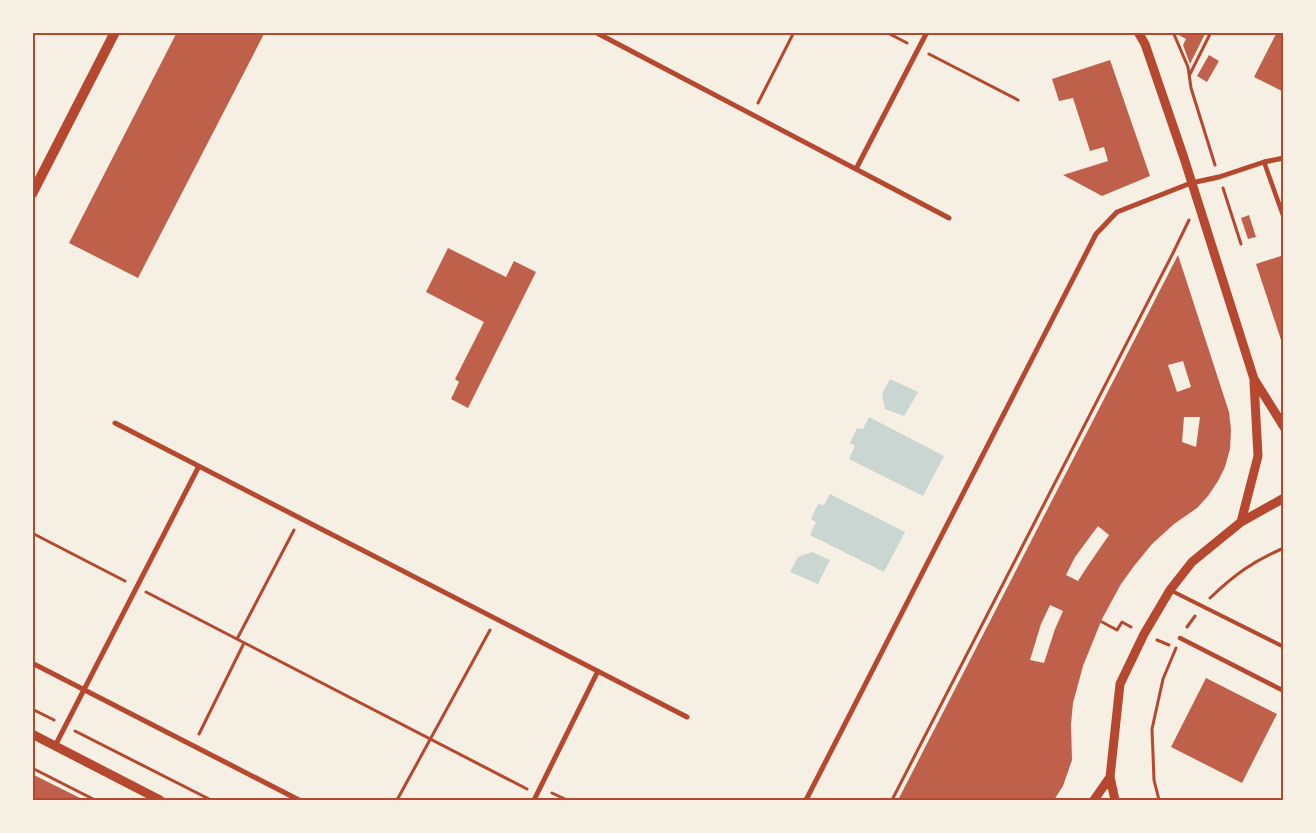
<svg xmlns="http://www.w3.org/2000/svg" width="1316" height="833" font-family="'Nunito Sans',sans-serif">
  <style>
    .water { fill: #c9d6d2 }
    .building { fill: #bf614a; fill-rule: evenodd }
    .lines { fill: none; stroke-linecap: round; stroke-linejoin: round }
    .path { stroke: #b5482f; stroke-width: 3 }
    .service { stroke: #b5482f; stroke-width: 4 }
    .pedestrian { stroke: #b5482f; stroke-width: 4.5 }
    .minor { stroke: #b5482f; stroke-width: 5 }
    .tertiary { stroke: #b5482f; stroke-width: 9 }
    .secondary { stroke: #b5482f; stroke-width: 10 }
    .neatline { fill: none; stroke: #b5482f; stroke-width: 2 }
  </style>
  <rect width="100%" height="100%" fill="#f6efe4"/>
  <path class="water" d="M890,379l28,13 -14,24 -19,-7 -3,-15z
    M869,417l75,39 -21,40 -74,-37 6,-13 -5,-3 7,-15 6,1z
    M830,494l75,38 -21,40 -74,-37 6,-13 -5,-3 7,-15 6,1z
    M812,552l18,8 -12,24 -28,-12 8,-15z"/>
  <path class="building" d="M177,32h88l-127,246 -69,-35z
    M1176,32h30l-16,32 -7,-19 3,-6 -9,-5z
    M1277,32h7v60l-30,-15z
    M1209,55l10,6 -12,21 -10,-6z
    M1110,60l40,116 -48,20 -39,-21 45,-14 -4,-14 -14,4 -17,-53 -14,3 -7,-22z
    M1249,215l7,22 -8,2 -7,-21z
    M448,248l58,29 8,-16 22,11 -68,136 -17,-9 8,-17 -4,-3 29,-57 -58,-30z
    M1178,255l51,157 2,18 -1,19 -5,18 -7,14 -10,15 -11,12 -23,16 -22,20 -18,22 -13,18 -19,35 -19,47 -10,37 -2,21 1,36 -9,26 -9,14h-156zM1183,361l8,26 -14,5 -9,-27zM1184,417h16l-4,30 -14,-5zM1098,526l11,9 -22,32 -9,14 -12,-6 9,-18zM1050,605l13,6 -8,18 -11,34 -14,-3 11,-36z
    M1284,255v91h-1l-27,-82z
    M1206,678l71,36 -35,69 -71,-36z
    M32,774l52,26h-52z"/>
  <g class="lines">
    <path class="path" d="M886,32l21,11
      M1173,32l15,35 3,21 24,77
      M929,54l89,46
      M1190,74l21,-42
      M758,103l36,-71
      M1223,188l18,56
      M32,533l93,48
      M146,592l381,197
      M1210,598c24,-23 43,-37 74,-50
      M1102,622l15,8 5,-8 9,5
      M1187,627l8,-11
      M237,639l57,-109
      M1157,640l12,5
      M32,709l22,11
      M75,731l136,69
      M199,734l45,-91
      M32,768l63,32
      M552,793l15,7
      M397,800l93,-170
      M892,800l281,-547 16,-33
      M1159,800l-5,-20 -2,-51 11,-50 13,-31"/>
    <path class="service" d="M1170,590l114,57"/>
    <path class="pedestrian" d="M1264,162l20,56
      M1180,638l104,53"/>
    <path class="minor" d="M595,32l354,186
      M856,169l71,-137
      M115,423l572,294
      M32,663l267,137
      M55,746l144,-280
      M534,800l64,-129
      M806,800l290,-566 21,-22 74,-29 28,-6 45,-15 20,-4"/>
    <path class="tertiary" d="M1138,32l7,12 39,114 70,221 30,48
      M1241,522l17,-66 -4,-74
      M32,734l128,66
      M1094,800l16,-23
      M1115,800l-5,-23 10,-93 24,-50 26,-44 22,-28 49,-40 43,-24"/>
    <path class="secondary" d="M32,194l83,-162"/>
  </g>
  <rect width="1316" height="833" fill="none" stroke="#f6efe4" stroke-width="68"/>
  <rect x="34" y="34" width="1248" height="765" class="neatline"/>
</svg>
